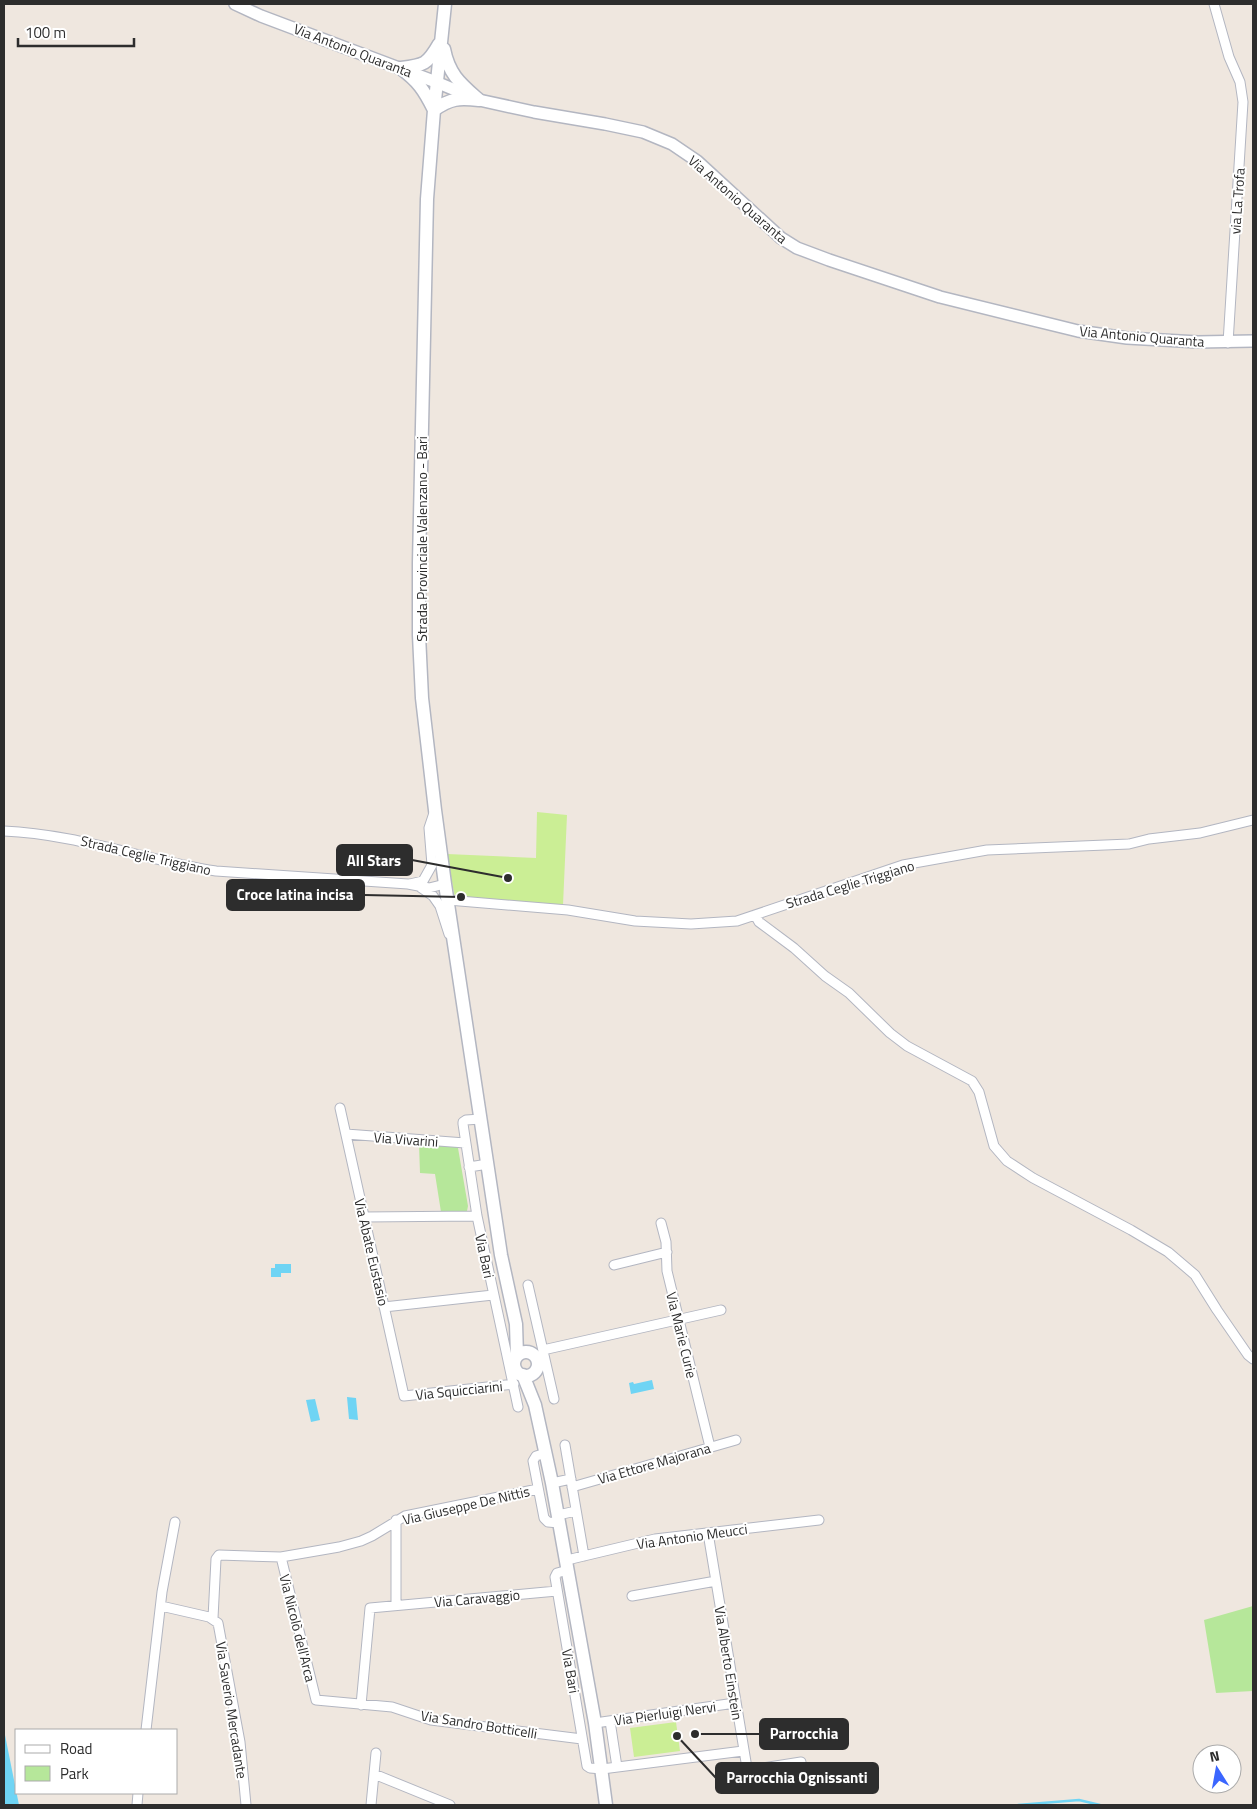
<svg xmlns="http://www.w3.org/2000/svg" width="1257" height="1809" font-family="'Titillium Web',sans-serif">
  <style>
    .green { fill: #b6e79a }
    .pitch { fill: #cbee95 }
    .water { fill: #6fd4f4 }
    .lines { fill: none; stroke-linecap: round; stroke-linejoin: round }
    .stream { stroke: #6fd4f4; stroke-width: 2.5 }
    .minor-casing { stroke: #b3b6c1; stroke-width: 11 }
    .tertiary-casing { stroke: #b3b6c1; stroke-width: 14 }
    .secondary-casing { stroke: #b3b6c1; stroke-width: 15 }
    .minor { stroke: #fff; stroke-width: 9 }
    .tertiary { stroke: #fff; stroke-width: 11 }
    .secondary { stroke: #fff; stroke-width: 12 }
    .labels { text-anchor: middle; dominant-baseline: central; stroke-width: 4; stroke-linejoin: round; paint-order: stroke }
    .street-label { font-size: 14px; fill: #2d2d2d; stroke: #fff }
    .leader { fill: none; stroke: #2d2d2d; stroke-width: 2 }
    .callout-dot { fill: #2d2d2d; stroke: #fff; stroke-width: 2 }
    .callout { fill: #2d2d2d; stroke: #2d2d2d; stroke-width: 2 }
    .callout-label { font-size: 15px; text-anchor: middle; font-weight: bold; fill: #fff }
  </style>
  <rect width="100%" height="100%" fill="#efe7df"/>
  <path class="green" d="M419,1144l36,2 3,2 10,58 -1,5 -26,1 -6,-38 -15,-1z
    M1253,1606v85l-37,2 -12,-73z"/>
  <path class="pitch" d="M537,812l30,3 -4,90 -108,-7 -8,-44 89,4z
    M676,1722l4,29 -46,6 -4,-29z"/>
  <path class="water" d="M275,1264h16v9h-10v4h-10v-9h4z
    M652,1380l2,9 -23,5 -2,-11 4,-1 1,2z
    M347,1397l9,1 2,22 -9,-1z
    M315,1399l5,21 -9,2 -5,-22z
    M4,1730l15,75h-15z"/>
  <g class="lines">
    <path class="stream" d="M1018,1805l61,-5 21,5"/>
    <defs>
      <path id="minor" d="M1214,4l15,53 11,25 3,20 -15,241
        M4,831c72,3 141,29 212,40l192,13 21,4 16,-4
        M410,884l13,-3 9,-16 -3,-37 5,-15
        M420,887l13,9 7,10 9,28
        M448,900l120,10 67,11 56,3 46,-3 166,-56 84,-15 142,-6 20,-5 51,-6 53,-13
        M755,915l4,7 35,26 31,28 24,17 41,40 17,13 65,35 7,11 15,54 13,15 26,17 98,52 37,22 27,23 22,35 31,45 5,4
        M340,1108l64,288 110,-12
        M481,1119l-15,1 -3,2v2l14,92 41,191
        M346,1134l119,9
        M469,1167l19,-3
        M364,1217l113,-1
        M661,1223l5,19 1,29 43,176
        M614,1265l53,-13
        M528,1285l26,114
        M384,1307l109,-12
        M543,1350l178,-40
        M565,1445l19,111
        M546,1453l-10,3 -3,5 11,57 4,4 11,1
        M552,1483l19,-4
        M572,1487l164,-47
        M558,1515l18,-4
        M708,1533l39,235 3,2 51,-8
        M281,1557l35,143 76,7 39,13 151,19
        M567,1560l88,-21 164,-19
        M568,1570l-11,3 -2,4 32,189 3,2 12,1 141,-18
        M632,1596l84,-15
        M396,1605v-85
        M161,1606l48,11 9,6 22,119 6,63
        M213,1618l3,-59 3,-4 62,2 58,-10 22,-6 11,-5 33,-20 133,-27
        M361,1705l9,-97 187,-17
        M610,1721l7,46
        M595,1723l140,-20
        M146,1730l16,-138 13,-70
        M374,1774l76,31
        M137,1805l1,-12
        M371,1805l5,-52"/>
      <path id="tertiary" d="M235,4l26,12 175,66 43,18 55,12 71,12 38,8 29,12 25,17 84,77 16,10 32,12 111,37 138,34 49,7 71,4 55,-1"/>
      <path id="secondary" d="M445,4l-11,106 -7,89 -8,364v72l3,63 13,112 10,74 56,371 15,69 1,32
        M444,49c5,26 17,35 35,51
        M400,68c18,13 24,22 34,42 17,-12 25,-12 45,-10
        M400,68c24,-3 27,-3 39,-24
        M514 1364a12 12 0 1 1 24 0a12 12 0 1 1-24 0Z
        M523,1375l12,30 17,78 43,240 11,82"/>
    </defs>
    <use href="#minor" class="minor-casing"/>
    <use href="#tertiary" class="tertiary-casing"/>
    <use href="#secondary" class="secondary-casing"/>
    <use href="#minor" class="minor"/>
    <use href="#tertiary" class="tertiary"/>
    <use href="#secondary" class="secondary"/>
  </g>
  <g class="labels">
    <g class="street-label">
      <text transform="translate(353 50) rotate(21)">Via Antonio Quaranta</text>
      <text transform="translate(738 199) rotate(41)">Via Antonio Quaranta</text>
      <text transform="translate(1237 201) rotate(-86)">via La Trofa</text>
      <text transform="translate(1142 336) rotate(5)">Via Antonio Quaranta</text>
      <text transform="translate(421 539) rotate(-90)">Strada Provinciale Valenzano - Bari</text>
      <text transform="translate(146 855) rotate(13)">Strada Ceglie Triggiano</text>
      <text transform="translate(850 884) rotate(-17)">Strada Ceglie Triggiano</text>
      <text transform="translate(406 1139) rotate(4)">Via Vivarini</text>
      <text transform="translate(372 1252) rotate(77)">Via Abate Eustasio</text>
      <text transform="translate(485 1256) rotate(78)">Via Bari</text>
      <text transform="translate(682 1335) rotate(76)">Via Marie Curie</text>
      <text transform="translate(459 1390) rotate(-6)">Via Squicciarini</text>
      <text transform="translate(654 1463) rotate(-16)">Via Ettore Majorana</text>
      <text transform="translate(466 1505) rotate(-13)">Via Giuseppe De Nittis</text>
      <text transform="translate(692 1536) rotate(-8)">Via Antonio Meucci</text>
      <text transform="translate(477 1598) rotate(-5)">Via Caravaggio</text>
      <text transform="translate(298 1628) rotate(76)">Via Nicolò dell'Arca</text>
      <text transform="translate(729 1663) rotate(81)">Via Alberto Einstein</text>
      <text transform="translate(571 1671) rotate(80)">Via Bari</text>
      <text transform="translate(232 1710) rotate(81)">Via Saverio Mercadante</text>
      <text transform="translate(665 1713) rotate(-8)">Via Pierluigi Nervi</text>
      <text transform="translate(479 1724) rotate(9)">Via Sandro Botticelli</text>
    </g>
  </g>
  <path class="leader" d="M508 878L412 860M461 897L364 895M695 1734L760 1734M677 1736L716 1778"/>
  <g class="callout-dot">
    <circle cx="508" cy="878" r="5"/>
    <circle cx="461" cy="897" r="5"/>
    <circle cx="695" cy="1734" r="5"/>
    <circle cx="677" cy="1736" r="5"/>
  </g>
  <g class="callout">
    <rect x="337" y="845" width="75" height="30" rx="5"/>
    <rect x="227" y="880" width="137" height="30" rx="5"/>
    <rect x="760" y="1719" width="88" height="30" rx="5"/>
    <rect x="716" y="1763" width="162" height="30" rx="5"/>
  </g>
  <g class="callout-label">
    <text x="374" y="866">All Stars</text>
    <text x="295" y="900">Croce latina incisa</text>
    <text x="804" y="1739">Parrocchia</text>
    <text x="797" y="1783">Parrocchia Ognissanti</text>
  </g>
  <rect width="1257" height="1809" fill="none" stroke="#2d2d2d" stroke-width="10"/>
  <rect x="15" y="1729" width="162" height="65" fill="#ffffff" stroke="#ababab"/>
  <rect x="25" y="1745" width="25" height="8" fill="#ffffff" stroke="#ababab"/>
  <text x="60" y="1754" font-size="15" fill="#2d2d2d">Road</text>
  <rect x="25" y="1766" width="25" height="15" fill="#b6e79a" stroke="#ababab"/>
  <text x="60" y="1779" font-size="15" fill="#2d2d2d">Park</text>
  <g transform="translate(1217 1769) rotate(349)"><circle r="24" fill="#ffffff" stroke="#ababab"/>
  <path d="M0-4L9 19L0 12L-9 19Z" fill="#3b66ff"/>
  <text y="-8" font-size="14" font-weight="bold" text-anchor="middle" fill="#2d2d2d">N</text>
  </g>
  <path d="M18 38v8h116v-8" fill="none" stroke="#2d2d2d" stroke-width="2.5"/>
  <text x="25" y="38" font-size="15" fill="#2d2d2d" stroke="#ffffff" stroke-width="4" paint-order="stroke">100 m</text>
</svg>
